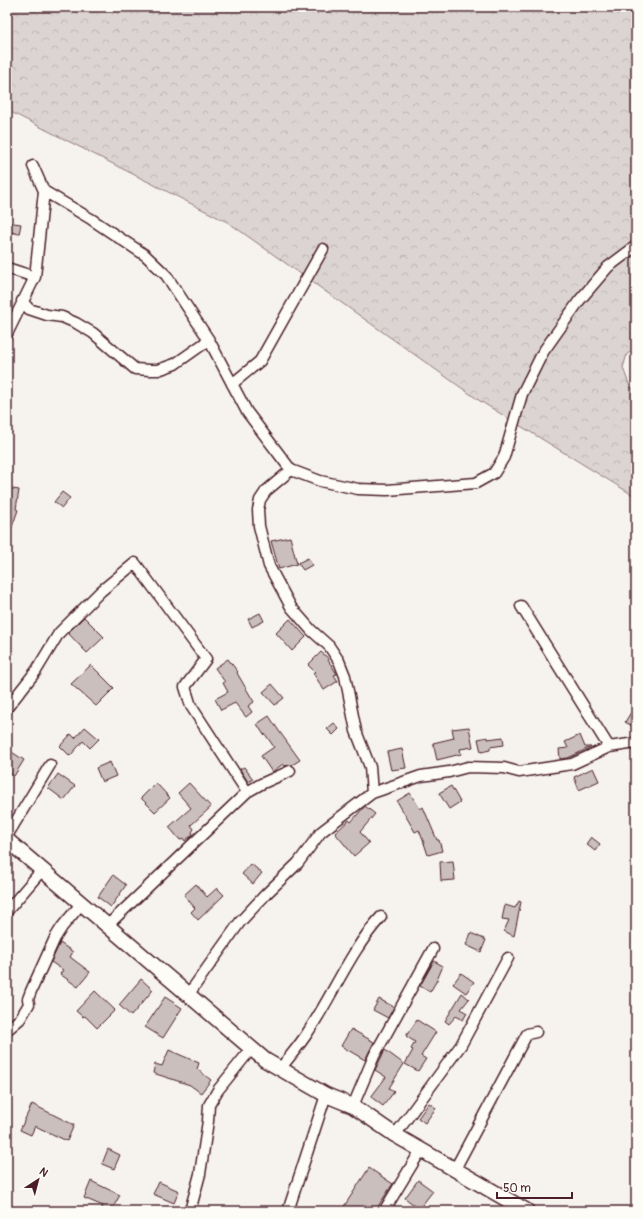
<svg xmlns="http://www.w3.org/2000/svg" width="643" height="1218" font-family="Pangolin,sans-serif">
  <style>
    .forest { fill: url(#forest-crowns); stroke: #937a7e }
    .building { fill: #cbbfbe; stroke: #4a1f2b }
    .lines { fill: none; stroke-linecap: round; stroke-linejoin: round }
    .street-casing { stroke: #4a1f2b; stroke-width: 13 }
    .secondary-casing { stroke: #4a1f2b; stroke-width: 17 }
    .street { stroke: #fdfcf7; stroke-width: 10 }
    .secondary { stroke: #fdfcf7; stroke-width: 14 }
  </style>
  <defs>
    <pattern id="forest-crowns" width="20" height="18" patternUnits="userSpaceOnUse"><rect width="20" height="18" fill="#dcd4d2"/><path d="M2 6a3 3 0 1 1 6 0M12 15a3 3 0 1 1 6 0" fill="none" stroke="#beb6b4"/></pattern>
  </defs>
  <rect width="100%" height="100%" fill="#f6f3ef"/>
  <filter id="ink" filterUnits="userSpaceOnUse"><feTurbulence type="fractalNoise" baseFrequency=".025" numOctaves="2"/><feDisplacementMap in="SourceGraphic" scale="8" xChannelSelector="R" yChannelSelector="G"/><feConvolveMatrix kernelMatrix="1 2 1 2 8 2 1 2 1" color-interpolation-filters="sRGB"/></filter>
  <g filter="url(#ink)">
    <path class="forest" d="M7,7h629v341l-9,6 -4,14 6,16 7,9v104l-156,-96 -251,-178 -222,-113z"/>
    <path class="building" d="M7,222l14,2 -2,10 -12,-3z
      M7,488l12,2 -3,19 2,1 -10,28 -1,-1z
      M62,492l8,6 -8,10 -8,-6z
      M290,537l7,27 -18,5 -8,-28z
      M308,558l4,7 -9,5 -5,-7z
      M260,613l4,8 -12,6 -4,-8z
      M84,617l20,20 -17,16 -19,-20z
      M290,619l16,18 -14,14 -16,-18z
      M321,652l8,7 -1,1 9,14 -3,1 4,6 -14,9 -11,-17 2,-1 -7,-7z
      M228,659l10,13 -1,1 17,29 -6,4 4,6 -6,5 -11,-14 -14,7 -6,-11 13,-7 -5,-9 2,-1 -10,-14z
      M91,665l23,23 -18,18 -25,-22z
      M272,684l12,14 -9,7 -12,-13z
      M636,704v24l-11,-6z
      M269,716l10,15 21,29 -8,5 -7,1 -2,-2 -11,8 -11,-16 13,-9 -9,-13 -1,1 -7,-11z
      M334,723l5,6 -6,6 -6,-6z
      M85,727l14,12 -9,9 -7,-7 -13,15 -10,-10 11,-12 4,4z
      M469,727l4,20 -13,2 1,5 -24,6 -4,-17 21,-5 -2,-9z
      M580,735l5,12h6l-23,11 -8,1 -1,-10 9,-1 -3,-6z
      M488,737v2l15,-2 1,8 -14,2v3l-9,2 -3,-13z
      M7,749l17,11 -10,16 -7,-5z
      M402,749l4,19 -15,2 -4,-18z
      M110,762l6,14 -14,6 -6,-14z
      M244,767l9,12 -5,3 -8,-13z
      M593,768l6,13 -20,9 -5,-13z
      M58,774l17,12 -11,14 -16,-12z
      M156,783l14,15 -15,14 -14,-14z
      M189,783l22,24 -20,18 3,4 -2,3 1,2 -8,7 -2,-3 -3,2 -11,-13 22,-19 -13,-15z
      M451,786l9,16 -11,7 -10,-16z
      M410,793l10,16 3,-2 14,33h2l3,11 -14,4 -4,-12 -5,-13 -4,2 -18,-31z
      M365,806l10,8 -15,18 9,11 -15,13 -19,-23 14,-13 2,2z
      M591,837l9,7 -5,7 -9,-7z
      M453,861l2,19 -14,1 -1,-19z
      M251,864l11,9 -9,11 -11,-10z
      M113,875l13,10 -15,22 -13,-10z
      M196,884l11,13 10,-9 7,7 -26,25 -7,-8 4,-4 -11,-13z
      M519,901l2,1 -7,34 -10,-5 5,-11 -7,-1 3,-14 10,3z
      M471,933l15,7 -5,12 -15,-7z
      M60,943l13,9 -3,5 20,15 -12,15 -18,-13 3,-4 -12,-8z
      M434,961l9,5 -6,14 -7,12 -10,-6z
      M461,973l13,9 -8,11 -13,-9z
      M141,979l12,11 -22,26 -12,-11z
      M95,991l20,19 -18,18 -12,-12 -2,1 -7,-6z
      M462,993l7,6 -8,10 6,4 -4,7 -7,-4 -7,8 -4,-3z
      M165,997l17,11 -19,30 -18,-11z
      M379,999l15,8 -6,11 -15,-8z
      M417,1020l19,12 -15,24 5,3 -8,12 -13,-7 8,-14 -2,-1 4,-7 -9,-6z
      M351,1029l23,13 -9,18 -24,-14z
      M169,1050l30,13 -2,6 14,11 -10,13 -11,-8 -37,-12 2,-9 7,2z
      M385,1050l19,14 -15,24 5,4 -11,14 -12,-9 15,-20 -11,-7z
      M429,1103l7,5 -11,15 -7,-5z
      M32,1104l42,21 -7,16 -32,-15 -4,9 -11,-5z
      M108,1149l12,6 -6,14 -12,-5z
      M369,1168l24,16 -1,1 -17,26h-34z
      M418,1180l15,11 -14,18 -14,-11z
      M91,1181l29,14 -9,16h-11l3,-5 -19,-8z
      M159,1182l20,9 -5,12 -21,-9z"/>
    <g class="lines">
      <defs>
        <path id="street" d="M33,166l11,25 47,28 54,36 21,20 43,65 38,72 44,58 29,11 38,8 29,1 89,-7 18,-10 10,-16 18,-63 21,-42 36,-51 29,-34 28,-21
          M7,268l28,9
          M22,301l7,8 18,6 15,2 14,6 17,10 42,36 15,1h8l17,-6 34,-24
          M7,334l28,-57 9,-86
          M232,384l28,-23 63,-112
          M291,470l-25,21 -6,9 -2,10 1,16 10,40 22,41 20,23 18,16 10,15 6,15 11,55 14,36 2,26
          M521,606l88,141
          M7,708l29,-37 23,-38 42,-42 34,-28 71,96 -21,28 6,19 56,86
          M7,836l43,-71
          M7,911l35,-41
          M108,925l139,-133 14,-8 29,-13
          M188,995l52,-73 26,-28 32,-31 23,-31 51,-39 49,-17 28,-4 19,-5 36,1 15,4 53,-8 37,-17 27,-4
          M7,1030l13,-11 9,-15 -1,-5 3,-8 24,-53 7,-11 19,-23
          M280,1069c9,-12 20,-24 28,-37 25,-37 42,-81 73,-115
          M353,1106l21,-50 59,-107
          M395,1135l66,-90 47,-87
          M455,1169l72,-135 9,-2
          M190,1211l10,-37 8,-53 1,-16 9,-15 33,-41
          M288,1211l38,-116
          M384,1211l37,-61"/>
        <path id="secondary" d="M7,840l258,220 61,35 27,11 42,29 132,76"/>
      </defs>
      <use href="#street" class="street-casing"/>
      <use href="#secondary" class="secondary-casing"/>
      <use href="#street" class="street"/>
      <use href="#secondary" class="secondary"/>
    </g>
  </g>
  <rect width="643" height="1218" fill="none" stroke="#fdfcf7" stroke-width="24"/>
  <rect x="12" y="12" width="619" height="1194" fill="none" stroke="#4a1f2b" stroke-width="1.5" filter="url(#ink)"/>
  <g transform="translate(38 1180) rotate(36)" stroke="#fdfcf7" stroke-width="3" paint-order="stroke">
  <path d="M0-3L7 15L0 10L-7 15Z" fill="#4a1f2b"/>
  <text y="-6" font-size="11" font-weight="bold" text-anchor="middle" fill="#4a1f2b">N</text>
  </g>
  <path d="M497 1192v6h75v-6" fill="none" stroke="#4a1f2b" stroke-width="2"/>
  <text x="503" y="1192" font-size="12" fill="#4a1f2b" stroke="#fdfcf7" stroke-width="3" paint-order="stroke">50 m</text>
</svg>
